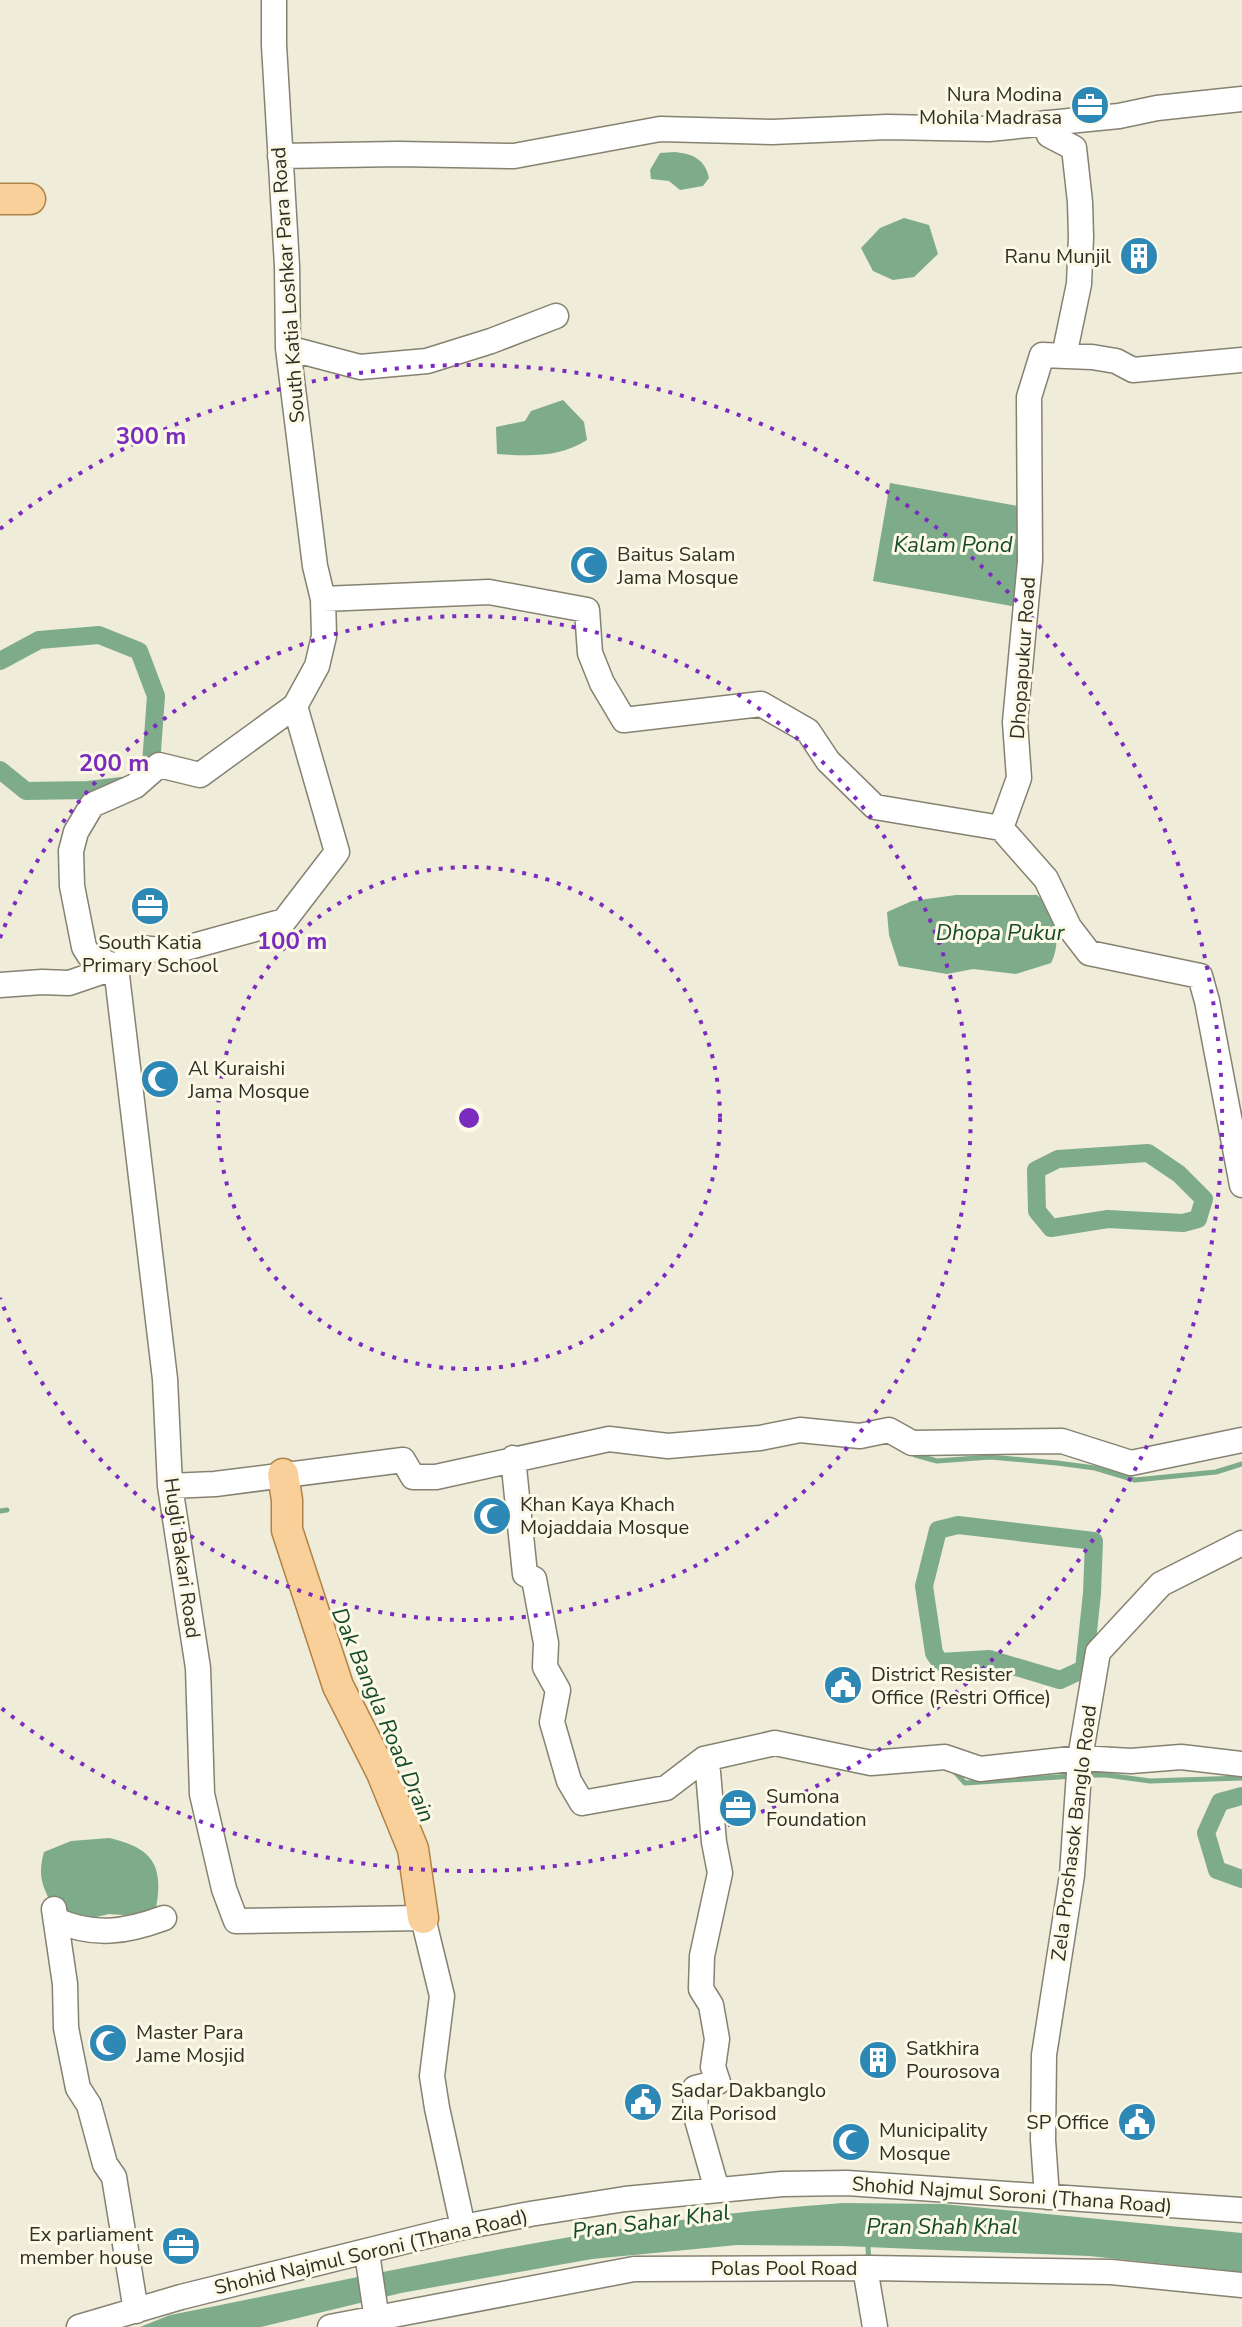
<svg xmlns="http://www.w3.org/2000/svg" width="1242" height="2327" font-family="'Nunito Sans',sans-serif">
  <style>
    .water { fill: #7eac8a }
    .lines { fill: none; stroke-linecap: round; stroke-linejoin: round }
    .stream { stroke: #7eac8a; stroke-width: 5 }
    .canal { stroke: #7eac8a; stroke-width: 18 }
    .minor-casing { stroke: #858271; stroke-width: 27 }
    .major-casing { stroke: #b08246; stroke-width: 33 }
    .minor { stroke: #fff; stroke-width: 24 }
    .major { stroke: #f9d09a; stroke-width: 30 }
    .ring { fill: none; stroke: #7b2cbf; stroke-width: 4; stroke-dasharray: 4 8 }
    .labels { text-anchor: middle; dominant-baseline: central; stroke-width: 6; stroke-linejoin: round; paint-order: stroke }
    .poi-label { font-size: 20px; fill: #2f2e27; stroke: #fcf9e6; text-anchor: start }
    .street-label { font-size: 20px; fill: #2f2e27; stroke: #fcf9e6 }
    .water-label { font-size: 22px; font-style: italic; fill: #154b2a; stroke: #fcf9e6 }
    .centre { fill: #7b2cbf; stroke: #fcf9e6; stroke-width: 4 }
    .ring-label { font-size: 24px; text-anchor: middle; font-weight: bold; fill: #7b2cbf; stroke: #fcf9e6; stroke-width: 6; stroke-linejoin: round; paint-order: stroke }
  </style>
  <rect width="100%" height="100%" fill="#efecd9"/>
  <path class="water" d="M675,152c18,2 30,7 34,26l-6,8 -23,4 -11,-9 -18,-2 -1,-9 10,-17z
    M904,218l25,7 9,29 -24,23 -21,3 -20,-9 -12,-23 19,-20z
    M563,400l21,22 3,18c-29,18 -57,16 -90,14l-1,-27 29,-6 6,-10z
    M890,483l144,26 -17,98 -144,-26z
    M956,895h81l16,13c3,19 7,38 -2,55l-35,11 -43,-5 -26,5 -48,-8 -10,-31 -2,-23 25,-11z
    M109,1838c43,10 55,26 47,70l-19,8 -28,-2 -21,5 -34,-10c-11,-22 -17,-32 -10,-57l27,-11z
    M843,2203l100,1 299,29v39l-153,-16 -247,-10 -105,-1 -145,14 -191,34 -140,34h-121l30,-12c223,-44 446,-96 673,-112z"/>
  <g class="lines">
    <path class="stream" d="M915,1455l22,6 53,-4 67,6 38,5 40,12 81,-8 26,-8
      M0,1511l7,-1
      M954,1771l11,12 109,-7
      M1088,1775h18l44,6 92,-3
      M868,2247l1,16"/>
    <path class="canal" d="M0,661l39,-21 60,-5 40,16 17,45 -5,68 -8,11
      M0,770l26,21 62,-1 34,-4
      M1148,1153l31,21 25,25 -6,20 -15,4 -75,-4 -57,9 -14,-17 -1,-41 22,-11z
      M958,1525l136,16 -2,52 -8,76 -24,11 -71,-21 -49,3 -6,-9 -10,-67 14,-56z
      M1242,1796l-22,6 -14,31 11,37 25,9"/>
    <defs>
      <path id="minor" d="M1045,123l4,12 25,13 6,54 1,35 -2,47 -15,72
        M280,156l118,-2 116,2 146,-27 112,3 115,-5 102,2 130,-13 38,-8 85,-9
        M288,348l72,19 67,-6 64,-20 65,-25
        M1242,360l-109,10 -17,-9 -24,-4 -50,-2 -13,42 1,164 -15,161 4,56 -18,50 45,51 23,48 20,26 111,23 7,25 35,184
        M323,599l166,-7 98,18 3,43 12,30 22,37 137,-16 47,27 20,30 47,46 126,21
        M116,967l49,412 5,107 28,182 4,126 22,95 12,32 187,-3 19,78 -10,80 5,32 26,119
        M116,967l-27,-12 -5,-8 -12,-61 -1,-35 5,-19 16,-27 43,-19 24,-21 41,10 95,-69 22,-40 7,-30 -1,-37 -8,-33 -27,-218 -1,-82 -13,-221v-45
        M0,985l42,-3 27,1 47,-16 22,-19 37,3 109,-30 53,-69 -42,-146
        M513,1458l12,116 9,5 12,64 -1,24 13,23 -6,32 17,59 13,22 84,-15 38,-29 71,-16 96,20 74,-6 35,12 100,-11 51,3 50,-4 61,7
        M170,1486l45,-2 188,-24 10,17h23l173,-38 59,7 92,-8 40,-8 60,6 29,-6 23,13 150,-2 69,22 111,-23
        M704,1759l4,13 6,70 6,31 -18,83 -1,33 10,16 6,34 -4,28 5,15 -23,6 1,28 21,74
        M54,1909l11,75 1,44 12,60 11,17 16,59 9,13 22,134
        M56,1920c38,17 70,12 108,-2
        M1047,2197l-4,-57 1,-85 28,-180 8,-117 18,-106 63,-68 81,-41
        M367,2253l11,74
        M865,2268l10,59
        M79,2327l102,-30 282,-70 67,-13 95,-15 157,-15 65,-1 395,27
        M330,2327l304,-58 236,-1 241,4 131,13"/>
      <path id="major" d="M0,199h30
        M283,1474l4,26v30l51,156 44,87 31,76 10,69"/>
    </defs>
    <use href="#minor" class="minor-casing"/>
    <use href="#major" class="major-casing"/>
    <use href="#minor" class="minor"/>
    <use href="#major" class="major"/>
  </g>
  <g class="ring">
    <circle cx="469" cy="1118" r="251"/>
    <path d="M0 938A502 502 0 1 1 0 1298"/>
    <path d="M0 529A753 753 0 1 1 0 1707"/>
  </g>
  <defs>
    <symbol id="office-disc" viewBox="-11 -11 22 22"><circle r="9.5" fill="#2e88b5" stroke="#fcf9e6"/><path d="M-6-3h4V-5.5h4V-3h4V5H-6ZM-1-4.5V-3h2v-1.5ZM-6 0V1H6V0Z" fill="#fff"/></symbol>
    <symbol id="building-disc" viewBox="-11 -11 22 22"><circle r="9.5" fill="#2e88b5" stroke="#fcf9e6"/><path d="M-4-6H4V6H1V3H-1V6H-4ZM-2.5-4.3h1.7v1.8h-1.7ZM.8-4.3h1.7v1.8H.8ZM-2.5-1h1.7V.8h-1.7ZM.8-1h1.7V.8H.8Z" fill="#fff"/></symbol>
    <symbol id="mosque-disc" viewBox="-11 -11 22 22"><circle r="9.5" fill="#2e88b5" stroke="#fcf9e6"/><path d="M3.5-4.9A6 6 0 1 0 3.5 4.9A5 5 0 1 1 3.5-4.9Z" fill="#fff"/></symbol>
    <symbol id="civic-disc" viewBox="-11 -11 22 22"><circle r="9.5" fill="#2e88b5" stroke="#fcf9e6"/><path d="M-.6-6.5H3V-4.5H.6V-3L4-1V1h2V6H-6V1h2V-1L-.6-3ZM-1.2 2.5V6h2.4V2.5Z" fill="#fff"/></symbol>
  </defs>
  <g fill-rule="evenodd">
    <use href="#office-disc" x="1068" y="83" width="44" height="44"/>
    <use href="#building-disc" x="1117" y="234" width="44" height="44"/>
    <use href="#mosque-disc" x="567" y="543" width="44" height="44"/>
    <use href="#office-disc" x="128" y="884" width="44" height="44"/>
    <use href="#mosque-disc" x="138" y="1057" width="44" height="44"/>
    <use href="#mosque-disc" x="470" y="1494" width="44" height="44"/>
    <use href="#civic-disc" x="821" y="1663" width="44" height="44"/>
    <use href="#office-disc" x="716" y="1786" width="44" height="44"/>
    <use href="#mosque-disc" x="86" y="2021" width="44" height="44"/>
    <use href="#building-disc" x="856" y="2038" width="44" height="44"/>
    <use href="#civic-disc" x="621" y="2080" width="44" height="44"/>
    <use href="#civic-disc" x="1115" y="2100" width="44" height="44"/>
    <use href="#mosque-disc" x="829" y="2120" width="44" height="44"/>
    <use href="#office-disc" x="159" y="2224" width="44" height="44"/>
  </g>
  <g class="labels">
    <g class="poi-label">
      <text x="1062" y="94" text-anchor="end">Nura Modina<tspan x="1062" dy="23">Mohila Madrasa</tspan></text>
      <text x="1111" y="256" text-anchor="end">Ranu Munjil</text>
      <text x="617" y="554">Baitus Salam<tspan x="617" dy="23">Jama Mosque</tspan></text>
      <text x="150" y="942" text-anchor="middle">South Katia<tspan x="150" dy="23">Primary School</tspan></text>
      <text x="188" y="1068">Al Kuraishi<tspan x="188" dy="23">Jama Mosque</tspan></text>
      <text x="520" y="1504">Khan Kaya Khach<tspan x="520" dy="23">Mojaddaia Mosque</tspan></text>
      <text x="871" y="1674">District Resister<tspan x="871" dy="23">Office (Restri Office)</tspan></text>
      <text x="766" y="1796">Sumona<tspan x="766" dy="23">Foundation</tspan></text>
      <text x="136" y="2032">Master Para<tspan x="136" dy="23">Jame Mosjid</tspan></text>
      <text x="906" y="2048">Satkhira<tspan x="906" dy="23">Pourosova</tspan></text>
      <text x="671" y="2090">Sadar Dakbanglo<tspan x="671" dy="23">Zila Porisod</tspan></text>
      <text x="1109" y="2122" text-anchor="end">SP Office</text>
      <text x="879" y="2130">Municipality<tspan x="879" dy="23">Mosque</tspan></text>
      <text x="153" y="2234" text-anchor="end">Ex parliament<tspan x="153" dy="23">member house</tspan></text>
    </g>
    <g class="street-label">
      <text transform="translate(288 285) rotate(-94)">South Katia Loshkar Para Road</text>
      <text transform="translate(1023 658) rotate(-86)">Dhopapukur Road</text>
      <text transform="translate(182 1558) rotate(82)">Hugli Bakari Road</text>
      <text transform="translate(1074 1833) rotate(-83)">Zela Proshasok Banglo Road</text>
      <text transform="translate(1012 2195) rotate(4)">Shohid Najmul Soroni (Thana Road)</text>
      <text transform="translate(371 2252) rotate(-13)">Shohid Najmul Soroni (Thana Road)</text>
      <text x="784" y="2268">Polas Pool Road</text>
    </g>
    <g class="water-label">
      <text x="953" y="545">Kalam Pond</text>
      <text x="1000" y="933">Dhopa Pukur</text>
      <text transform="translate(383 1715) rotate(67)">Dak Bangla Road Drain</text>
      <text transform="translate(651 2222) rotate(-7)">Pran Sahar Khal</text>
      <text x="942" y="2227">Pran Shah Khal</text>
    </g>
  </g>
  <circle cx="469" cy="1118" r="12" class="centre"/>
  <g class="ring-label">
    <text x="151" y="444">300 m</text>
    <text x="114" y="771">200 m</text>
    <text x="292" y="949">100 m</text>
  </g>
</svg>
